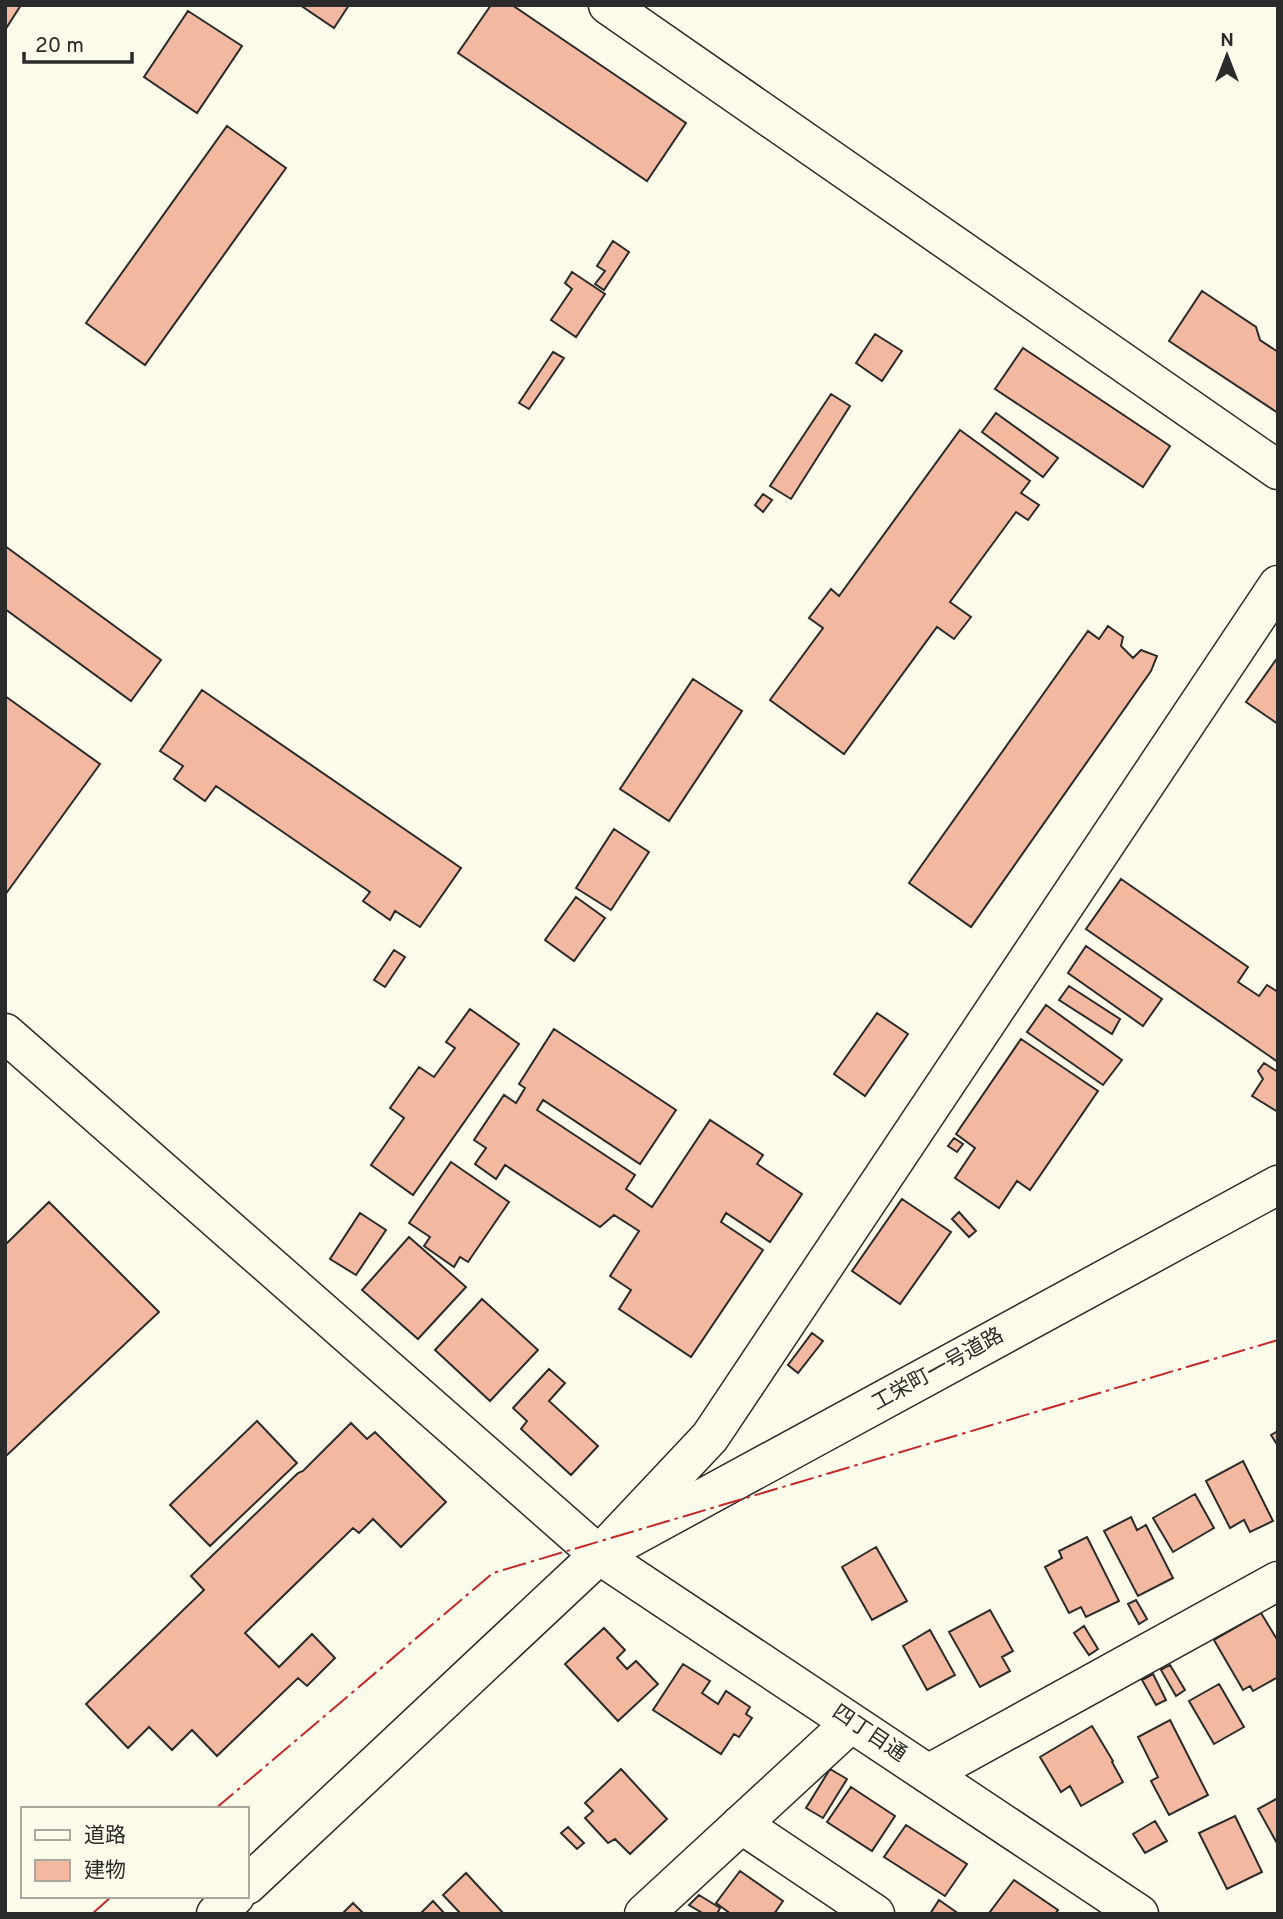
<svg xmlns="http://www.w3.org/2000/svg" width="1283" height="1919" font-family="Overpass,'Noto Sans JP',sans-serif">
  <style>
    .building { fill: #f2b8a0; stroke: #2b2b2b; stroke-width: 2 }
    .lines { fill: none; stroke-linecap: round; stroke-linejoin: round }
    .minor-casing { stroke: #2b2b2b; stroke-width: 41 }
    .minor { stroke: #fdfbea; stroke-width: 38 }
    .power { stroke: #c62828; stroke-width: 2; stroke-dasharray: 24 5 3.5 5; stroke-linecap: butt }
    .labels { text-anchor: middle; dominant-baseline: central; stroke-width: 5; stroke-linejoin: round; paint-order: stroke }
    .street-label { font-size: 21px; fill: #2b2b2b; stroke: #fdfbea }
  </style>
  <rect width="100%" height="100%" fill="#fdfbea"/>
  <path class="building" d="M5,5h16l-16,25z
    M300,5h49l-15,23z
    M491,5h21l174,118 -39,58 -189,-128z
    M188,11l54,35 -45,67 -53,-36z
    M227,126l59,42 -141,197 -59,-42z
    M613,241l16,11 -25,38 -9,-6 10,-13 -8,-5z
    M572,272l33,22 -29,43 -25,-17 21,-31 -7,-6z
    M1202,291l54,36 4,13 18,12v61l-109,-72z
    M875,334l27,17 -20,30 -26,-18z
    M1023,348l147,98 -27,41 -148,-98z
    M553,352l11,6 -35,51 -10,-6z
    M831,394l19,12 -59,93 -21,-13z
    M996,413l62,45 -15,19 -61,-45z
    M960,430l70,51 -9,12 18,12 -11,15 -12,-8 -66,90 21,15 -17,22 -17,-12 -93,127 -74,-54 53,-72 -14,-10 22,-29 8,7z
    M763,494l9,6 -9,12 -8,-7z
    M5,546l156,114 -30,41 -126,-92z
    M1108,626l15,11 -2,9 12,12 8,-8 16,6 -6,15 -180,256 -62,-44 179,-252 11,8z
    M1278,657v67l-32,-22z
    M693,679l49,32 -73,110 -49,-32z
    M202,690l259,178 -41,59 -25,-16 -5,9 -27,-19 7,-9 -154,-106 -11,15 -31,-22 9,-13 -23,-15z
    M5,696l95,68 -95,131z
    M614,829l35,23 -38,58 -35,-22z
    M1121,879l127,88 -10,15 21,14 8,-11 11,7v70l-192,-133z
    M576,897l29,21 -31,43 -29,-21z
    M1086,946l76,53 -19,27 -75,-53z
    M394,950l11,7 -20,30 -11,-7z
    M1069,986l51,33 -8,15 -53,-34z
    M1046,1005l76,55 -19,25 -76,-53z
    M470,1009l49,35 -106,151 -42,-30 33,-47 -14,-10 29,-41 15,10 21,-29 -9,-6z
    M877,1013l31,21 -43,62 -31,-22z
    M554,1029l122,81 -36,54 -97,-64 -6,10 98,65 -9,14 26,18 58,-87 53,35 -6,9 45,30 -32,48 -44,-29 -5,9 42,28 -72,107 -72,-48 12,-19 -21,-14 29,-45 -25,-16 -14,12 -95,-62 -9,14 -21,-15 11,-16 -12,-8 30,-45 12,8 9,-15 -6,-4z
    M1021,1039l77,52 -68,99 -13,-9 -18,27 -44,-30 20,-30 -19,-14z
    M1264,1063l14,9v40l-26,-16 11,-17 -5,-8z
    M954,1138l9,6 -6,8 -9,-6z
    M451,1162l58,40 -41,60 -8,-5 -6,10 -30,-21 6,-9 -21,-14z
    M902,1199l49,33 -51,72 -48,-33z
    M49,1202l110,110 -154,145v-212z
    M959,1212l17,19 -7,6 -17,-18z
    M360,1213l26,17 -30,45 -26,-16z
    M409,1237l57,50 -48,52 -56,-49z
    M482,1299l56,51 -48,51 -55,-51z
    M812,1333l11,8 -25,32 -10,-8z
    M549,1369l16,14 -16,18 49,45 -27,29 -50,-46 6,-8 -14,-13z
    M257,1421l40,42 -87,83 -40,-41z
    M351,1423l16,16 8,-7 71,70 -45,45 -28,-28 -14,14 -6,-5 -108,105 34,34 33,-33 23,24 -28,28 -9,-8 -81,78 -25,-26 -20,20 -23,-23 -21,21 -42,-44 118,-114 -13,-14 107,-103 5,-2z
    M1278,1431v15l-7,-11z
    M1243,1461l30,60 -23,11 -6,-12 -14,8 -24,-47z
    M1195,1494l19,34 -41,24 -20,-34z
    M1131,1517l6,13 9,-5 27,53 -35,18 -34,-65z
    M1087,1537l32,64 -33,16 -5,-10 -12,6 -24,-46 17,-9 -3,-7z
    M876,1547l31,54 -35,19 -30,-53z
    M1136,1600l11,19 -8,5 -11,-20z
    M990,1610l23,41 -11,6 8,14 -30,16 -31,-55z
    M1261,1613l17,28v36l-25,14 -3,-5 -7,4 -29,-50z
    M1084,1626l14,23 -9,6 -15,-22z
    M604,1628l21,22 -8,8 10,11 9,-8 22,23 -40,37 -53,-57z
    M930,1630l25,45 -28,15 -24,-44z
    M683,1664l27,17 -8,12 16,11 8,-13 24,16 -4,7 6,4 -13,19 -5,-3 -13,20 -68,-44z
    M1170,1665l15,25 -9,6 -15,-26z
    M1153,1674l13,26 -10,5 -14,-25z
    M1219,1684l25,43 -30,17 -25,-43z
    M1170,1720l38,75 -39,20 -18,-34 7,-4 -20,-40z
    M1092,1726l21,35 -1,1 11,20 -42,24 -11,-20 -9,6 -21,-35z
    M621,1769l46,50 -37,35 -15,-15 -7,4 -23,-25 8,-7 -8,-8z
    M830,1769l17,10 -24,39 -17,-10z
    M851,1787l44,29 -23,35 -45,-29z
    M1278,1798v47l-20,-36z
    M1235,1816l27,56 -35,17 -28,-56z
    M1155,1821l12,20 -22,12 -12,-19z
    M906,1825l61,39 -22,32 -61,-39z
    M568,1827l16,16 -7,6 -16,-16z
    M740,1871l43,30 -9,13h-43l-15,-11z
    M466,1873l38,41h-43l-18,-19z
    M1014,1880l44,30 -3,4h-63l-2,-2z
    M699,1895l21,13 -3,6h-13l-15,-9z
    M939,1900l20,14h-29z
    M433,1901l12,13h-25z
    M353,1903l11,11h-22z"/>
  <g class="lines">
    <defs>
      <path id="minor" d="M608,5l670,465
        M5,1033l594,522 540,359
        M628,1539l650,-354
        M928,1774l350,-193
        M741,1824l134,90
        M247,1885l352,-330 111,-118 568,-852
        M216,1914l19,-18
        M644,1914l207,-191"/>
    </defs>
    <use href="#minor" class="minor-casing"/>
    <use href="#minor" class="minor"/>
    <path class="power" d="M215,1809l278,-236 785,-233
      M92,1914l20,-18"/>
  </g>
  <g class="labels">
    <g class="street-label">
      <text transform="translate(938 1370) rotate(-29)">工栄町一号道路</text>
      <text transform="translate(869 1734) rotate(34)">四丁目通</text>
    </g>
  </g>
  <rect width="1283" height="1919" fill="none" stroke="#2b2b2b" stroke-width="14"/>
  <rect x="21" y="1807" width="228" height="91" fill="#fdfbea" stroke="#a9a89e" stroke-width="2"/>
  <rect x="35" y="1830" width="35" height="10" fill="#fdfbea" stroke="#a9a89e" stroke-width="2"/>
  <text x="84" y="1842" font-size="21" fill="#2b2b2b">道路</text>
  <rect x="35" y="1860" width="35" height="21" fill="#f2b8a0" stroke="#a9a89e" stroke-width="2"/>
  <text x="84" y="1877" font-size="21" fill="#2b2b2b">建物</text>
  <g transform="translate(1227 56)" stroke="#fdfbea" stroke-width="5" paint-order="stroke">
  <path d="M0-5L12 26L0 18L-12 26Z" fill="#2b2b2b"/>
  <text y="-10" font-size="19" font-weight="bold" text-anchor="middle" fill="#2b2b2b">N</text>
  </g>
  <path d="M24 52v10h108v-10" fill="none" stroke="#2b2b2b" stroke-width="3.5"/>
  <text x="35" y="52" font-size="21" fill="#2b2b2b" stroke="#fdfbea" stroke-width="5" paint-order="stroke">20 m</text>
</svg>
